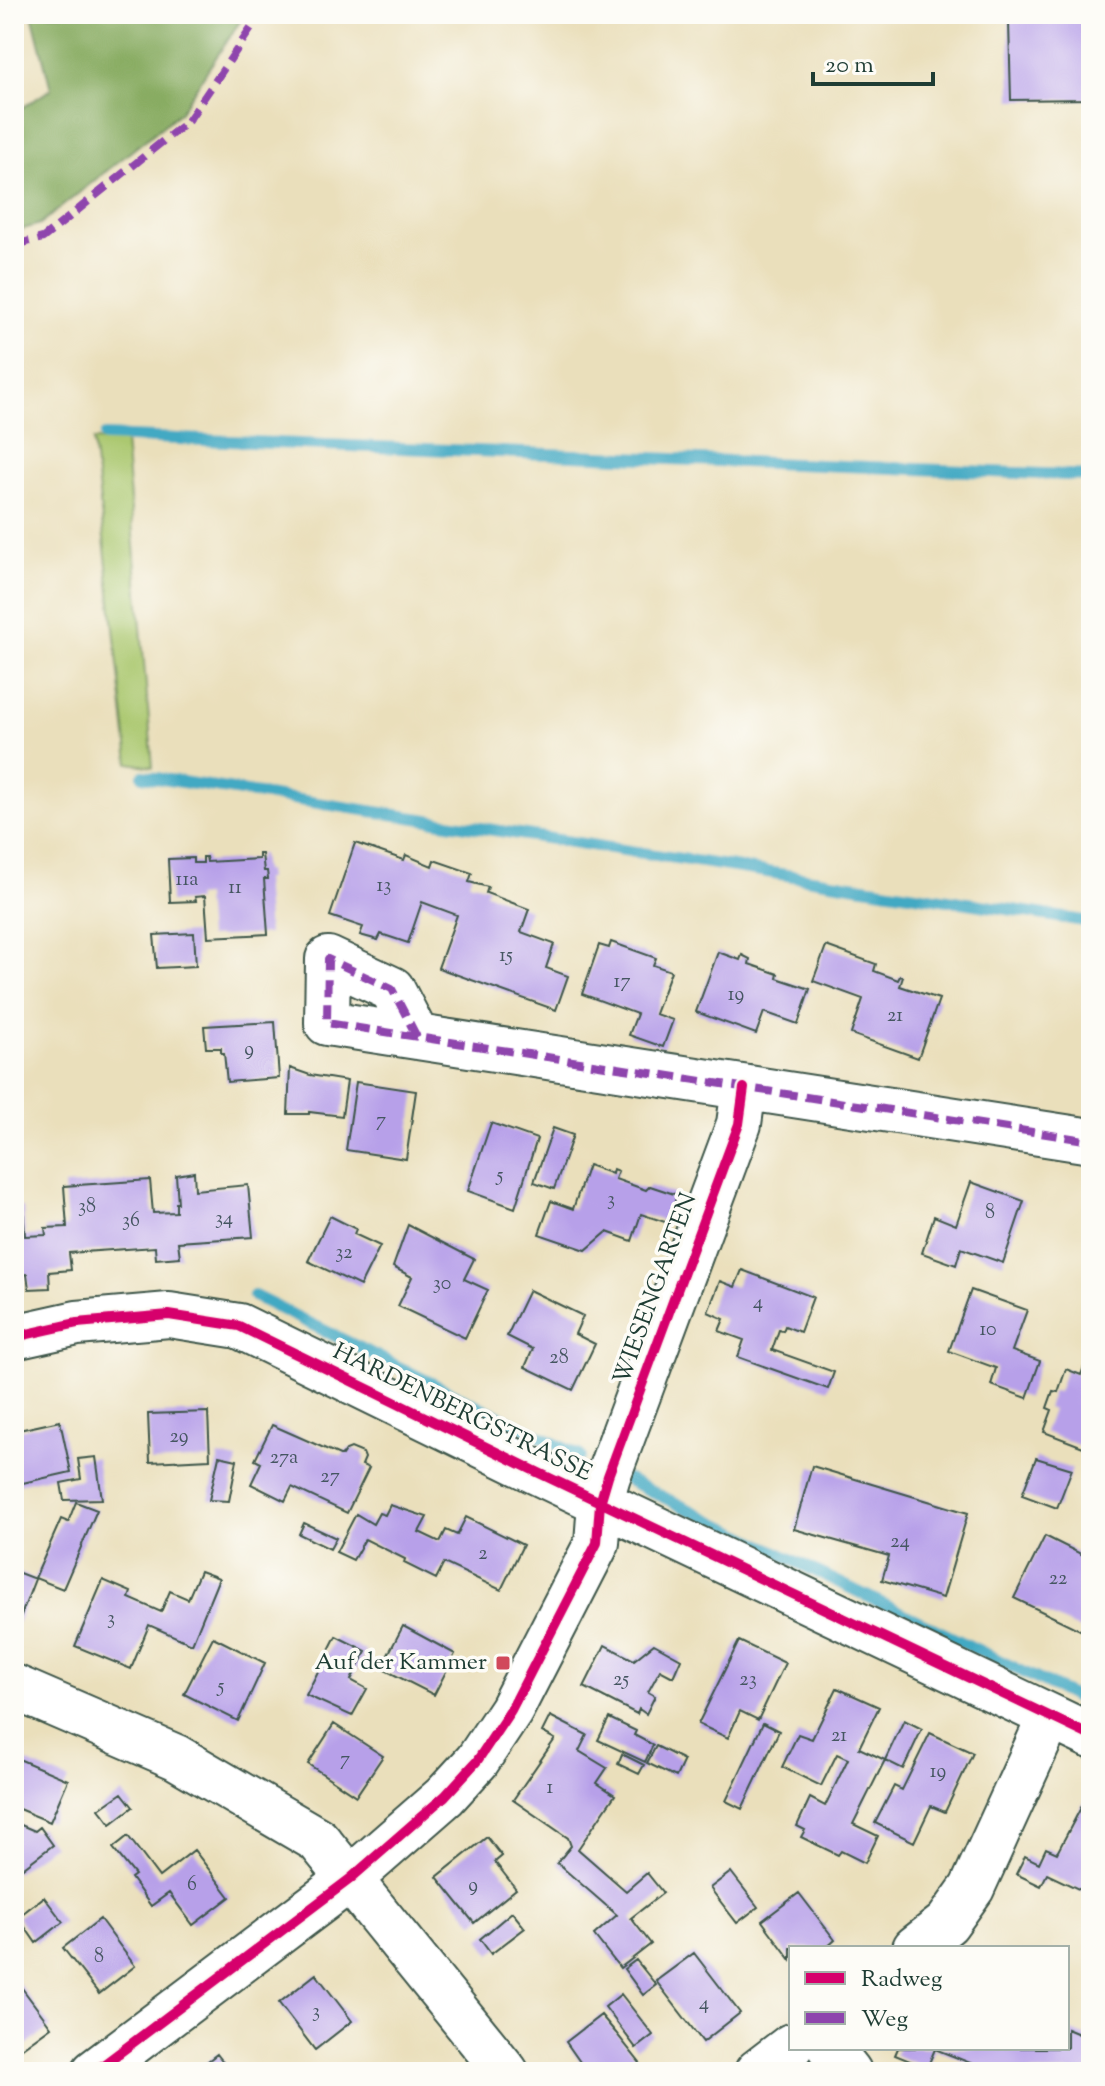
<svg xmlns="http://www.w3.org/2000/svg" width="1105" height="2086" font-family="'Sorts Mill Goudy',serif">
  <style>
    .green { fill: #abc870; stroke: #658252; stroke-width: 2 }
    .forest { fill: #88ac62; stroke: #54744b; stroke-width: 2 }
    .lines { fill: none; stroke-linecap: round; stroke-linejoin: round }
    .stream { stroke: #43a9c3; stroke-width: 12 }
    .building { fill: #b7a0e9 }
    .street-casing { stroke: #3d5548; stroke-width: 48 }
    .street { stroke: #fff; stroke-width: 44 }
    .quiet { stroke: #8e44ad; stroke-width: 8; stroke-dasharray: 16 8; stroke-linecap: butt }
    .cycleway-casing { stroke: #fdfcf7; stroke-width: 15 }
    .cycleway { stroke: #d6006c; stroke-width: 10 }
    .poi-dot { fill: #d1495b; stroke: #fdfcf7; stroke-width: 3 }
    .labels { text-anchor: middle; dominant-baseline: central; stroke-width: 7; stroke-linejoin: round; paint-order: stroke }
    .number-label { font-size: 20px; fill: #455661 }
    .street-label { font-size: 24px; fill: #1f3d34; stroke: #fdfcf7 }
    .poi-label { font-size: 24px; fill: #1f3d34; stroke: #fdfcf7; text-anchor: end }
  </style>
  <rect width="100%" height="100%" fill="#fdfcf7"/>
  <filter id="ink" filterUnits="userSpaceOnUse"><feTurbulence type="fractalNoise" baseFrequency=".0125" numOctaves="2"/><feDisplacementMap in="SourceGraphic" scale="16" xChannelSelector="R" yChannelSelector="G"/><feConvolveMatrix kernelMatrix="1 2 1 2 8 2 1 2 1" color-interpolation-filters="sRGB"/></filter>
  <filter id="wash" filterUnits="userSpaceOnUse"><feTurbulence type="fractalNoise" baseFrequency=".006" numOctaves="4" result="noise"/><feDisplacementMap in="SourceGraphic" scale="32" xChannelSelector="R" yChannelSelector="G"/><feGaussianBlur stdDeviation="1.8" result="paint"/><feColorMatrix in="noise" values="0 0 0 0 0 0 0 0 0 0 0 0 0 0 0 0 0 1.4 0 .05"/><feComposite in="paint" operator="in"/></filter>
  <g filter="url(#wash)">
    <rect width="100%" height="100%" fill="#eadfbb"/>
    <path class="green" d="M93,440l32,1 28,326 -24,-4z"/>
    <path class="forest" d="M32,14h213l-66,99 -139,111 -26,8v-119l37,-24z"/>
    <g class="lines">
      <path class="stream" d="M105,436l986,40
        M143,776l948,146
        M254,1296l326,160
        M622,1477l469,228"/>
    </g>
    <g id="blocks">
      <path class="building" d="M1091,19v80l-80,1 -2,-78z
        M355,843l49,17 2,-5 26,11 2,-6 38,13 -3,9 19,5 -2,6 43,16 -8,23 33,12 -8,24 22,8 -12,34 -118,-42 19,-53 -35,-13 -14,41 -27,-9 -3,6 -18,-5 3,-8 -33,-11z
        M259,854h3l2,17h3l1,8h-4l4,55 -60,3 -3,-41 -10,1 1,4 -26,1 -2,-43 25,-1v5h10v-6h3l1,5 52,-3z
        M194,933l2,33 -39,2 -3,-33z
        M611,942l45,16 -3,7 18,6 -16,43 18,6 -10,27 -34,-12 8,-21 -55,-20 17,-49 10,3z
        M826,946l50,18 -2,7 24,9 2,-4 3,1 -3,9 39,13 -21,59 -67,-24 12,-35 -50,-18z
        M718,952l22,8 2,-5 8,4 -1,5 29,10 -1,4 33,11 -12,35 -34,-12 -8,22 -60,-22z
        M275,1022l4,56 -52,4 -3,-29h-3v-5h-15l-2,-22z
        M290,1068l20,7 37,6 -5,35 -33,-4v2h-21z
        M356,1082l60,9 -10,68 -60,-9z
        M491,1123l46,16 -22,69 -47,-17z
        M553,1128l20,7 -19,54 -20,-7z
        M588,1165l24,9 1,-5 5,2 -3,8 31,11 4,-4 27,9 -9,28 -27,-9 -9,27 -25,-9 -21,18 -47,-16 12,-33 22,8z
        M194,1172l1,18 53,-5 5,52 -75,5 2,15 -24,2 -1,-12 -86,6 2,17 -22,2 1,16 -21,1 -2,-15 -13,1v-68h9l2,29 21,-1 -1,-7 22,-1 -3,-41 86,-6 3,33 23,-1v-9h2l-2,-28z
        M971,1182l53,19 -21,62 -42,-15 -5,17 -34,-12 12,-37 22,9z
        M330,1216l26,13 -2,5 26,12 -20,40 -52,-25z
        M408,1225l66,34 -10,20 24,11 -23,48 -67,-32 14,-29 -19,-10z
        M742,1270l71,27 -13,35 -15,-6 -2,5 -4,-1 -7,20 62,22 -6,17 -90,-32 6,-17 -25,-9 5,-12 -16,-7 12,-31 15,6z
        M529,1290l54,26 -8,18 20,10 -22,46 -48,-23 8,-18 -26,-13z
        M971,1290l56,20 -15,41 28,10 -13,37 -36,-13 5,-17 -47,-17z
        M1091,1347v103l-47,-18 8,-22 -5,-2 6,-17 5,1 8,-23 15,6z
        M208,1412l2,47 -60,3 -2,-48z
        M60,1421l11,51 -57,13v-51l5,-4z
        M272,1425l70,31 4,-6 5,-2 12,5 2,5 -3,7 7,3 -22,45 -55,-26 -7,14 -34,-17 10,-21 -6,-3z
        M219,1456l18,4 -8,41 -20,-1z
        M96,1457l6,42 -38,1 -3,-17 20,-4 -3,-20z
        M1036,1458l36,11 -15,39 -35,-13z
        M812,1466l156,47 -25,85 -61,-18 7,-24 -95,-27z
        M76,1502l21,8 -34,79 -28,-11 26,-59 7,3z
        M390,1505l37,12 -8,15 21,10 6,-12 11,5 9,-18 57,28 -22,45 -57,-27 -8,16 -32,-16 1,-4 -40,-20 -12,21 -17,-8 20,-38 17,10 6,-11 6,2z
        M304,1523l32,15 -6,11 -31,-15z
        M1045,1536l46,23v57l-7,16 -70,-34z
        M14,1571l21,8 -17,44 -4,-1z
        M200,1571l19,7 -27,66 -43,-19 -18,44 -56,-23 28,-66 28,12 -2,6 32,14 9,-21 18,8z
        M403,1626l52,28 -21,41 -53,-27z
        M336,1636l30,15 -15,29 16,9 -15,27 -46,-21z
        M213,1637l52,26 -27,58 -54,-27z
        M739,1641l46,22 -27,57 -18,-9 -12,27 -30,-14z
        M654,1644l27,15 -8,18 -13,-7 -12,22 7,4 -9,18 -7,-5 -2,5 -53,-27 21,-42 29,15z
        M837,1688l42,19 -20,41 26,12 -32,64 25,12 -13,27 -24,-12 -3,4 -37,-18 4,-7 -8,-4 13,-28 15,8 23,-47 -11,-5 -16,32 -39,-19 16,-33 14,5z
        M550,1716l37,19 -8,16 28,17 -10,15 18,12 -37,54 48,42 21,-18 16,20 -32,25 20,26 -31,24 -26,-33 23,-20 -60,-52 14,-17 -3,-8 -55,-38 42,-61 -13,-7z
        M609,1718l27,13 -2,4 19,10 -8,17 -47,-22z
        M904,1720l18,9 -19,40 -18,-9z
        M763,1723l16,8 -37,78 -16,-8z
        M334,1724l49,32 -27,40 -48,-32z
        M930,1733l43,20 -28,59 -14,-6 -17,36 -39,-19 19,-37 8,4z
        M656,1746l28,14 -8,17 -29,-14z
        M622,1754l22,11 -5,9 -21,-10z
        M14,1757l54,23 -18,42 -36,-15z
        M122,1793l11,14 -22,17 -12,-15z
        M1084,1802l7,4v89l-44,-21 -6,12 -25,-12 9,-18 14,7 7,-15 11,5z
        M14,1822l21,9 5,-4 13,18 -37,28 -2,-3z
        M128,1836l31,41 35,-27 36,47 -37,28 -24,-32 -18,13 -20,-28 4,-3 -22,-27z
        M487,1837l15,19 -7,6 21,27 -42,34 -37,-46z
        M731,1872l27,35 -21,16 -27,-35z
        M799,1893l36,47 -9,8h-35v12l-29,-39z
        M44,1897l19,25 -27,21 -18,-26z
        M512,1912l13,16 -34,26 -11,-15z
        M100,1919l35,47 -36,28 -36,-46z
        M694,1953l46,60 -37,29 -47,-61z
        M636,1960l20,25 -13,10 -19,-26z
        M316,1974l36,47 -37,29 -36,-47z
        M16,1980l35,47 -37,27v-73z
        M621,1994l32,41 -17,13 -31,-41z
        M601,2015l15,18 31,39h-60l-21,-30z
        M1067,2029l24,10v33h-98l-58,-23 -8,19 -32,-13 3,-7h169z
        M217,2054l14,18h-37z"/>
    </g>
  </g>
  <g filter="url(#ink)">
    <use href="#blocks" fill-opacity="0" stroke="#3d5548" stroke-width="2"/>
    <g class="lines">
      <defs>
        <path id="street" d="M417,1037l-25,-48 -64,-30 -1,64 764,118
          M14,1337l63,-14 92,-8 70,11 298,146 554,264
          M14,1687l162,70 142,83 188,232
          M915,1948l32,-25 25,-35 78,-171
          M830,2048l19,24
          M94,2072l256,-193 95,-83 32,-35 34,-51 86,-167 3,-40 8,-27 131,-352 5,-36
          M757,2072l34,-26"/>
      </defs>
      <use href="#street" class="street-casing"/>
      <use href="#street" class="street"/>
      <path class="quiet" d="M14,245l29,-7 145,-117 73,-107
        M417,1037l-25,-48 -64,-30 -1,64 764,118"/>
      <defs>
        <path id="cycleway" d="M14,1337l63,-14 92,-8 70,11 298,146 554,264
          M94,2072l256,-193 95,-83 32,-35 34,-51 86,-167 3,-40 8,-27 131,-352 5,-36"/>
      </defs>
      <use href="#cycleway" class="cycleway-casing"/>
      <use href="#cycleway" class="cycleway"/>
    </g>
  </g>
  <rect class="poi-dot" x="495" y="1655" width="16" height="16" rx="4"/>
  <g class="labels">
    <g class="number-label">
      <text x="187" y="880">11a</text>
      <text x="384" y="886">13</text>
      <text x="235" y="888">11</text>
      <text x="506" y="956">15</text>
      <text x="622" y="982">17</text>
      <text x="736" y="995">19</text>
      <text x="895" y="1016">21</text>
      <text x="249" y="1050">9</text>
      <text x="381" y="1121">7</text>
      <text x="500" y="1176">5</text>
      <text x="611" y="1200">3</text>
      <text x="87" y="1207">38</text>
      <text x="990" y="1213">8</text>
      <text x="224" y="1219">34</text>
      <text x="131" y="1221">36</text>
      <text x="344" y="1253">32</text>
      <text x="442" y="1284">30</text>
      <text x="758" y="1303">4</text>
      <text x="988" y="1330">10</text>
      <text x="559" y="1358">28</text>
      <text x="179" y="1437">29</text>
      <text x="284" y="1458">27a</text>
      <text x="330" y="1477">27</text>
      <text x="900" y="1542">24</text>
      <text x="483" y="1554">2</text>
      <text x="1058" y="1579">22</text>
      <text x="111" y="1619">3</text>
      <text x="621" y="1680">25</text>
      <text x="748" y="1680">23</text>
      <text x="221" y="1687">5</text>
      <text x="839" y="1736">21</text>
      <text x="345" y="1760">7</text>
      <text x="938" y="1772">19</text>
      <text x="550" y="1788">1</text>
      <text x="192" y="1885">6</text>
      <text x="473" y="1886">9</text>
      <text x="99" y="1957">8</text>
      <text x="704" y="2004">4</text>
      <text x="316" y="2012">3</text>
    </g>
    <g class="street-label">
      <text transform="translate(656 1289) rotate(-70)">WIESENGARTEN</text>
      <text transform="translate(462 1413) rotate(26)">HARDENBERGSTRASSE</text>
    </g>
    <g class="poi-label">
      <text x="487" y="1663">Auf der Kammer</text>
    </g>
  </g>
  <rect width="1105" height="2086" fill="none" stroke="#fdfcf7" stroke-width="48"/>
  <rect x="789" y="1946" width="280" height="104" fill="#fdfcf7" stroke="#a4b0a9" stroke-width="2"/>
  <rect x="805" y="1972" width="40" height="12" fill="#d6006c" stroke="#a4b0a9" stroke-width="2"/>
  <text x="861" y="1986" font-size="24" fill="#1f3d34">Radweg</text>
  <rect x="805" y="2012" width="40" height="12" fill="#8e44ad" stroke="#a4b0a9" stroke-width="2"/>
  <text x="861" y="2026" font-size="24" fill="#1f3d34">Weg</text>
  <path d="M813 72v12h120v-12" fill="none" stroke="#1f3d34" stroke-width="4"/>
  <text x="825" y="72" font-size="24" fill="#1f3d34" stroke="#fdfcf7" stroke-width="6" paint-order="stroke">20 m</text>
</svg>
